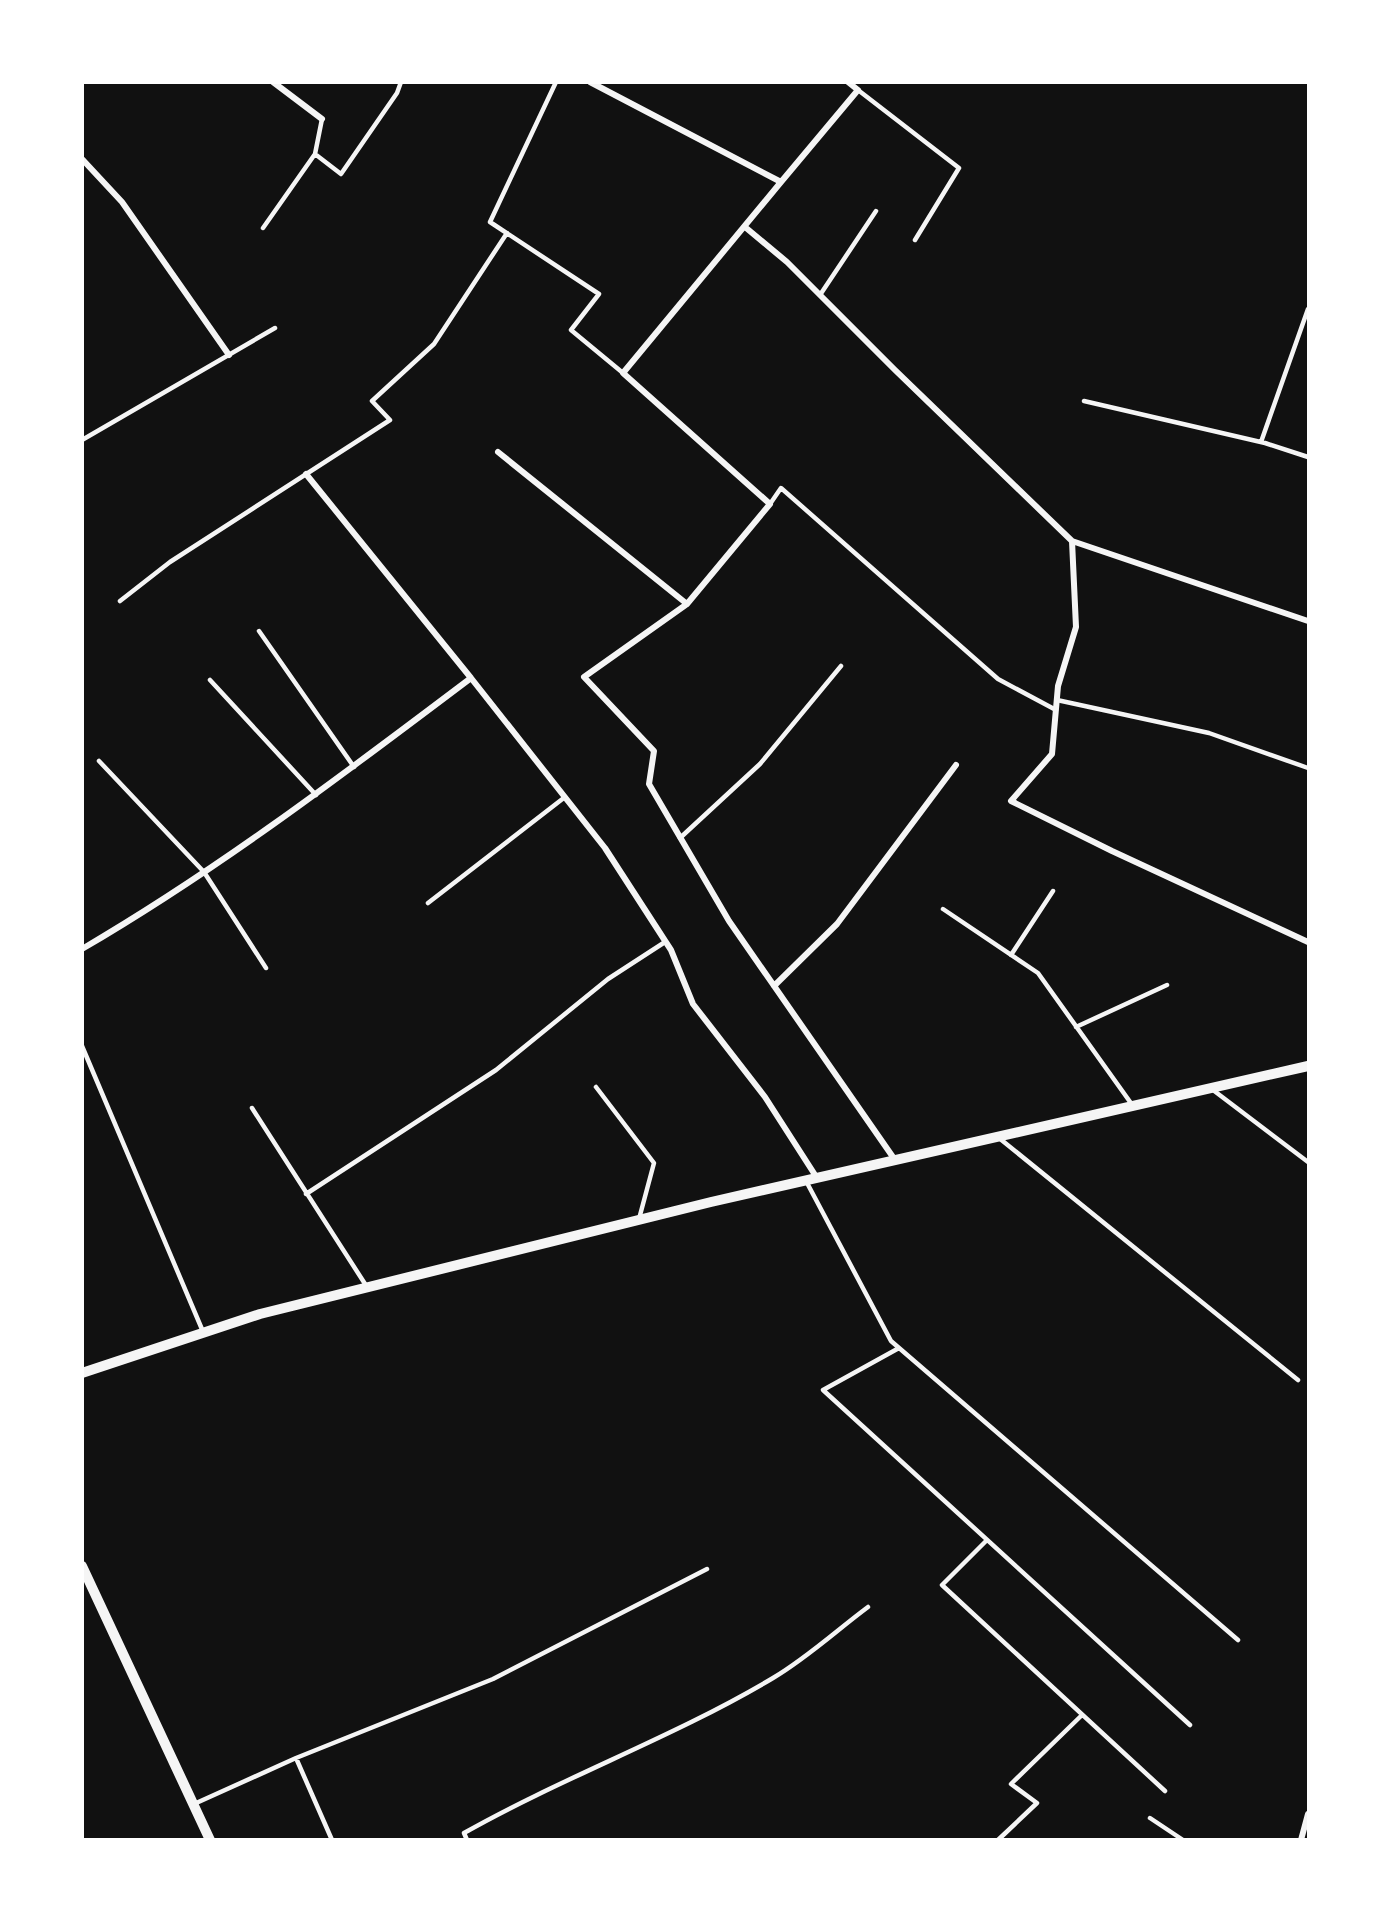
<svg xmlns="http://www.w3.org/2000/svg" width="1391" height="1922" font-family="'IBM Plex Sans',sans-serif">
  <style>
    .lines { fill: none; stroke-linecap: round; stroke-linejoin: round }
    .service { stroke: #f5f5f5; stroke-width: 4.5 }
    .minor { stroke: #f5f5f5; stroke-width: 6 }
    .tertiary { stroke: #f5f5f5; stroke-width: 10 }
  </style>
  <rect width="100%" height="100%" fill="#111"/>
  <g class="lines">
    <path class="service" d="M556,82l-66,140 109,72 -28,36 52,43
      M858,90l101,78 -44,72
      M315,154l26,20 56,-81 4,-11
      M263,228l52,-74 7,-35
      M820,295l56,-84
      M1084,401l181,42 43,14
      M82,440l193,-112
      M1261,442l47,-133
      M770,504l11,-16 217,191 58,31
      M120,601l50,-39 220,-142 -18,-19 62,-57 73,-111
      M259,631l95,136
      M210,680l106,115
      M1057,700l152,33 99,35
      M99,761l105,111 62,96
      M680,838l80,-74 81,-98
      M428,903l137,-106
      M943,909l95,64 95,133
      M1011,955l42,-64
      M1076,1027l91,-42
      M82,1046l122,288
      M596,1087l58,76 -15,56
      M1213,1090l95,72
      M252,1108l115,179
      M999,1138l299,242
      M806,1181l85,160 347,299
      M306,1194l190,-124 112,-91 57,-37
      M899,1348l-76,42 367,335
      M987,1540l-45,45 223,206
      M296,1758l36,82
      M194,1804l102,-46 197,-79 214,-110
      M1150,1818l33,22
      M467,1840l-3,-7c101,-57 210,-96 309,-155 34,-20 64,-48 95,-71
      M998,1840l39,-37 -26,-19 71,-69"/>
    <path class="minor" d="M273,82l49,37
      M590,82l191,100 77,-92 -10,-8
      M82,159l40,43 107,153
      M745,227l42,35 108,108 177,171 4,86 -18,59 -6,68 -41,47 101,50 196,91
      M498,452l189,152 83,-100 -147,-131 158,-191
      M1072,541l236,80
      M687,604l-103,73 70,74 -5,33 80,137 166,239
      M471,678l134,170 66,102 22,54 72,93 52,81
      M82,949c137,-80 263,-176 389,-271l-165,-204
      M774,986l63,-62 119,-159
      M1301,1840l7,-26"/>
    <path class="tertiary" d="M82,1373l178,-59 451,-112 597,-136
      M82,1566l128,274"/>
  </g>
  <rect width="1391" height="1922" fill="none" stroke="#ffffff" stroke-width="168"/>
</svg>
